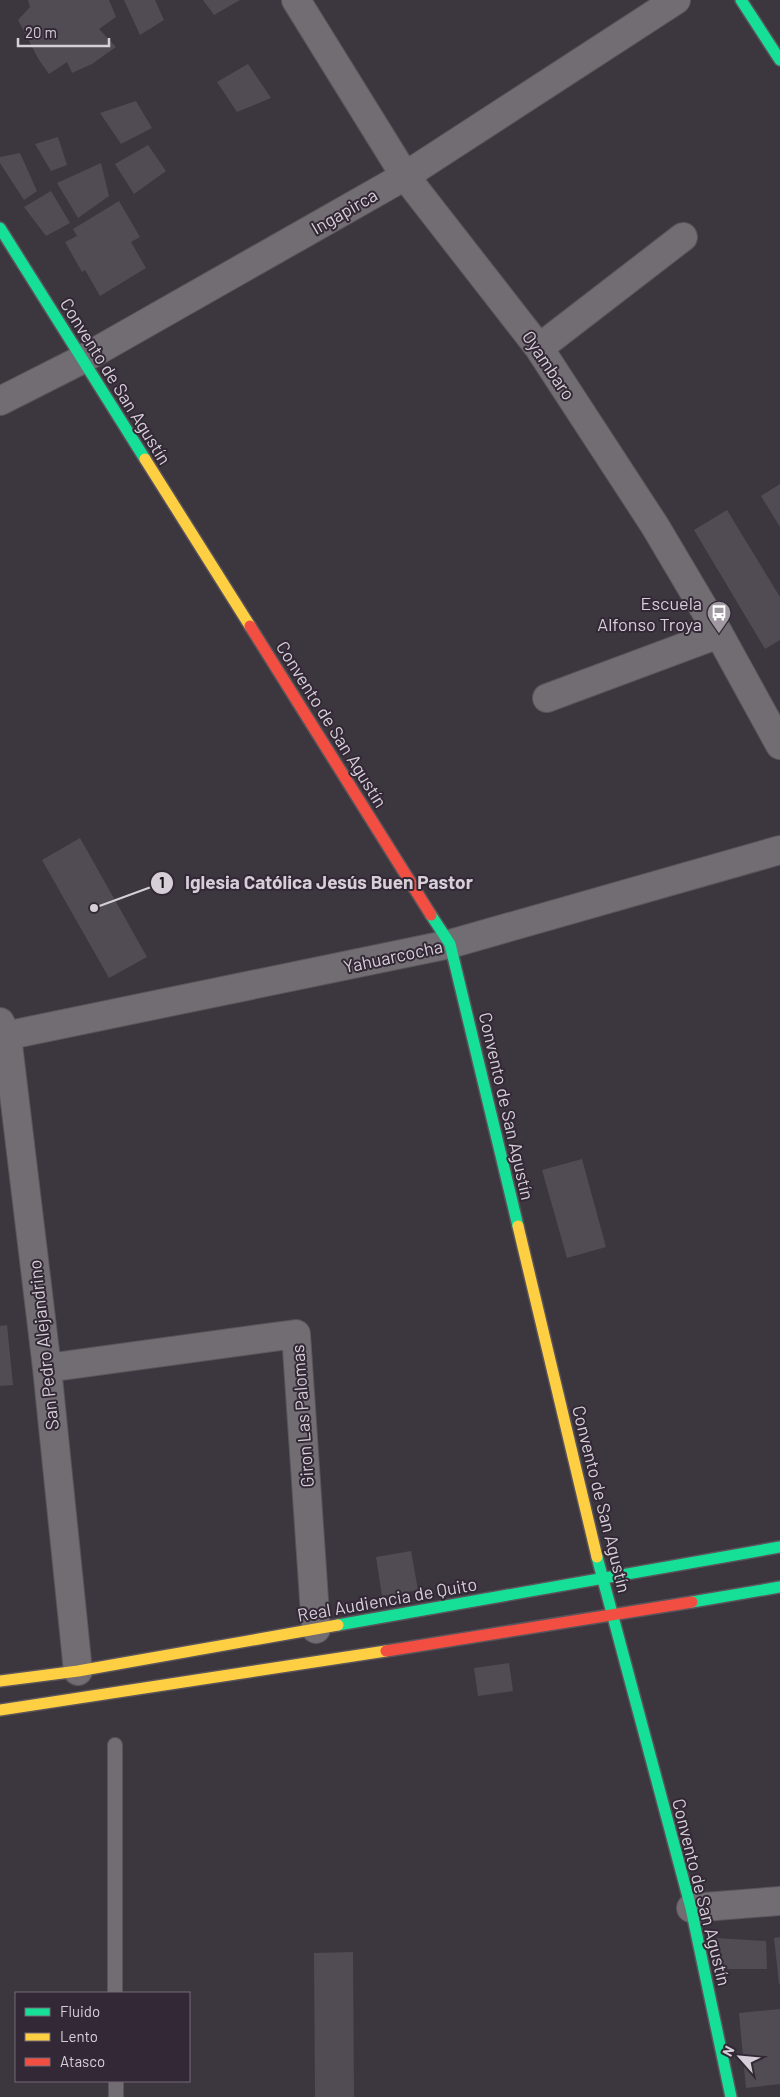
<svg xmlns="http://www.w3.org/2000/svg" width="780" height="2097" font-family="Barlow,sans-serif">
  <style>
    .building { fill: #514c53 }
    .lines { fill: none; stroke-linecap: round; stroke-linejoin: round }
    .lane-casing { stroke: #5a545b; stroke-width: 16 }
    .street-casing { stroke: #5a545b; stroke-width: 30 }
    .fast-casing { stroke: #5a545b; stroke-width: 14 }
    .slow-casing { stroke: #5a545b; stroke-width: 14 }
    .jam-casing { stroke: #5a545b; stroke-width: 14 }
    .lane { stroke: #726d73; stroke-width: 14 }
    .street { stroke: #726d73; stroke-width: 28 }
    .fast { stroke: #16e098; stroke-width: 11 }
    .slow { stroke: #ffcf43; stroke-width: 11 }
    .jam { stroke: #f24e42; stroke-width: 11 }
    .labels { text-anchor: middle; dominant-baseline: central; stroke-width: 4; stroke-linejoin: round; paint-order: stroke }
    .street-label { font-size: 18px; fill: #d6cfd8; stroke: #332936 }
    .poi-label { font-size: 18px; fill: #d6cfd8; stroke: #332936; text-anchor: end }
    .leader { fill: none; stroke: #d6cfd8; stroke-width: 2 }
    .callout-dot { fill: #d6cfd8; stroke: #332936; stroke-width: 2 }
    .mark-label { font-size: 15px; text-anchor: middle; font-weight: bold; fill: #111 }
    .callout-label { font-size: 19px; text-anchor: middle; font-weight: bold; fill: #d6cfd8; stroke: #332936; stroke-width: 4; stroke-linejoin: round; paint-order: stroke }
  </style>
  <rect width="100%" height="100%" fill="#3c363e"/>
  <path class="building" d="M28,0h81l7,17 -17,12 17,18 -24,17 -20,9 -5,-11 -18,12 -10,-14 -21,-40 12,-13z
    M124,0h31l9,20 -24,15z
    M203,0h37l-26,15z
    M248,64l23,34 -34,14 -20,-30z
    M136,101l16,27 -31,16 -21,-31z
    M58,137l9,28 -16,6 -16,-27z
    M148,145l18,26 -32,23 -19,-30z
    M20,153l17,38 -13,9 -24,-37v-6z
    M101,163l8,33 -31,22 -21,-35z
    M51,191l19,32 -24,13 -22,-29z
    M119,201l21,36 -9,5 15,26 -46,28 -15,-26 -3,2 -17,-30 12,-6 -4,-7z
    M780,484v43l-19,-31z
    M727,510l53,87v43l-15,9 -71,-119z
    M80,838l67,119 -38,21 -67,-118z
    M582,1159l24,88 -39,11 -25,-88z
    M7,1325l6,60 -13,1v-60z
    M411,1551l7,39 -36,6 -6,-39z
    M509,1663l4,28 -35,5 -4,-28z
    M780,1937v47h-1l-5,-46z
    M716,1938l50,3 1,28h-49z
    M353,1952l1,145h-39l-1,-144z
    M780,2009v75l-34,4 -7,-75z"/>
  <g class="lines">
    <defs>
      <path id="lane" d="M115,1745v248
        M116,2081v16"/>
      <path id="street" d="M296,0l109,176 134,172 116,178 64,108 61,111
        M539,348l144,-111
        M0,401l81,-41 324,-184 271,-176
        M547,698l172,-64
        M0,1022l7,14 40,332 31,303
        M0,1037l450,-93 330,-94
        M47,1368l249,-34 20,295
        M691,1908l89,-7"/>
      <path id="fast" d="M741,0l39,60
        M0,228l145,231
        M431,915l19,29 68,282
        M597,1557l94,351 40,189
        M692,1602l88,-15
        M338,1625l442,-78"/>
      <path id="slow" d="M145,459l105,167
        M518,1226l79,331
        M0,1681l78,-10 260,-46
        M0,1710l386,-59"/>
      <path id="jam" d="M250,626l181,289
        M386,1651l306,-49"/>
    </defs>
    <use href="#lane" class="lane-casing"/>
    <use href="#street" class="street-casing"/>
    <use href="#fast" class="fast-casing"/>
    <use href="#slow" class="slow-casing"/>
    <use href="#jam" class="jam-casing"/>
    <use href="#lane" class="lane"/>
    <use href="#street" class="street"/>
    <use href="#fast" class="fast"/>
    <use href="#slow" class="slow"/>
    <use href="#jam" class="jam"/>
  </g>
  <defs>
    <symbol id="bus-pin" viewBox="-11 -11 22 30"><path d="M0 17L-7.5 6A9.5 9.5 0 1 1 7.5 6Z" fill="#a099a2" stroke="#332936"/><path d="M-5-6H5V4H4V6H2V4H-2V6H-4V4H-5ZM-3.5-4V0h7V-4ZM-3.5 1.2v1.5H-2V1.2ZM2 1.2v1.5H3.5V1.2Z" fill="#fff"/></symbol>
  </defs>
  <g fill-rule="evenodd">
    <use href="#bus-pin" x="705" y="599" width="28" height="38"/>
  </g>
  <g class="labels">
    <g class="street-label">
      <text transform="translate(344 211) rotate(-30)">Ingapirca</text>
      <text transform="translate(549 365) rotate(56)">Oyambaro</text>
      <text transform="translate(116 381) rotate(58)">Convento de San Agustín</text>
      <text transform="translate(332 724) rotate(58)">Convento de San Agustín</text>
      <text transform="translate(393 956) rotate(-12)">Yahuarcocha</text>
      <text transform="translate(507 1106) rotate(77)">Convento de San Agustín</text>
      <text transform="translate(43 1345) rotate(-96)">San Pedro Alejandrino</text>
      <text transform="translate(302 1416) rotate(-94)">Giron Las Palomas</text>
      <text transform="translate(602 1499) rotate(76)">Convento de San Agustín</text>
      <text transform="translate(387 1599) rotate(-10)">Real Audiencia de Quito</text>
      <text transform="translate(702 1892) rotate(76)">Convento de San Agustín</text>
    </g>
    <g class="poi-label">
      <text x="702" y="603">Escuela<tspan x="702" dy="21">Alfonso Troya</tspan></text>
    </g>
  </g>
  <path class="leader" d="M94 908L162 883"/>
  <g class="callout-dot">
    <circle cx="94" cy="908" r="5"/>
    <circle cx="162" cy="883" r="12"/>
  </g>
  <g class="mark-label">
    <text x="162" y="888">1</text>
  </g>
  <g class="callout-label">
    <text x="329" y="889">Iglesia Católica Jesús Buen Pastor</text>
  </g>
  <rect x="15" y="1992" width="175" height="90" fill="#332936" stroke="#746b77"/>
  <rect x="25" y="2008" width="25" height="8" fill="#16e098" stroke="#746b77"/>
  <text x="60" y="2017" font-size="15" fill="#d6cfd8">Fluido</text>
  <rect x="25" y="2033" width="25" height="8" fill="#ffcf43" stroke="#746b77"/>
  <text x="60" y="2042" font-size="15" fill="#d6cfd8">Lento</text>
  <rect x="25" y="2058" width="25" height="8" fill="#f24e42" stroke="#746b77"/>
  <text x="60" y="2067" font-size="15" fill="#d6cfd8">Atasco</text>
  <g transform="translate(740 2057) rotate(297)" stroke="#332936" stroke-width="4" paint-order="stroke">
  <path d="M0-4L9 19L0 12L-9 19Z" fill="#d6cfd8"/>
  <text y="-8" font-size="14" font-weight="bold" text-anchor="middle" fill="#d6cfd8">N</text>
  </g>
  <path d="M18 38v8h91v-8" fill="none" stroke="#d6cfd8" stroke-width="2.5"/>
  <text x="25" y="38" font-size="15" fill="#d6cfd8" stroke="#332936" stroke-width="4" paint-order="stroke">20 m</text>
</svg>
